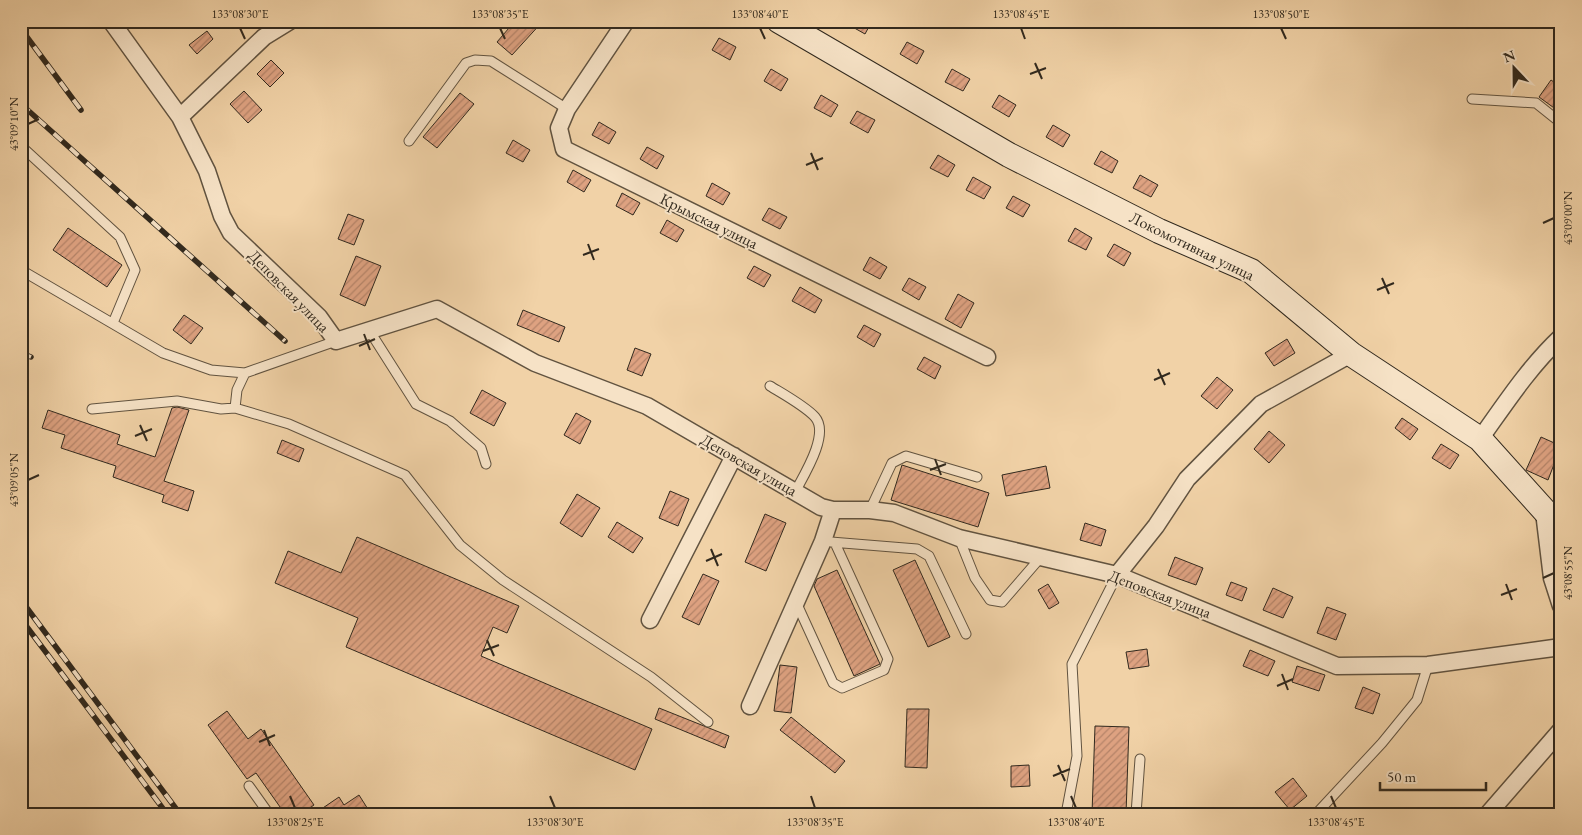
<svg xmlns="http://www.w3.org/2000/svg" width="1582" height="835" font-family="'EB Garamond',serif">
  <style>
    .building { fill: url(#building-hatch); stroke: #31291e }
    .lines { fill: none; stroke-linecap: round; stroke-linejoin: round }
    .lane-casing { stroke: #615340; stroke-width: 11 }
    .street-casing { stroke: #615340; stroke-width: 19 }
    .secondary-casing { stroke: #31291e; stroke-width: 26 }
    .lane { stroke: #f6e2c6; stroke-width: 9 }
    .street { stroke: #f6e2c6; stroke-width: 16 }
    .secondary { stroke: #f6e2c6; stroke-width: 24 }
    .rail-casing { stroke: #31291e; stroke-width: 5.5 }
    .rail { stroke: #f6e2c6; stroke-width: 4; stroke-dasharray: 11; stroke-linecap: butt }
    .ticks { fill: none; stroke: #31291e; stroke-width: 2 }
    .labels { text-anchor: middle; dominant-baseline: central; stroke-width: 4; stroke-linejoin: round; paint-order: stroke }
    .street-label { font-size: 16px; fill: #31291e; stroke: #f6e2c6 }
    .neatline { fill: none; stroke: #31291e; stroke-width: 2 }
    .ticks-label { font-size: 12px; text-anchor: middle; fill: #31291e }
  </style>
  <defs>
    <pattern id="building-hatch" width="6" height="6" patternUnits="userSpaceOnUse" patternTransform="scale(1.25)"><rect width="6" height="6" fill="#dea281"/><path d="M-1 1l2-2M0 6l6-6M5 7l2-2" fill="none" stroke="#b58469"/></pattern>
  </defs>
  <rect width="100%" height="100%" fill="#f1d2a7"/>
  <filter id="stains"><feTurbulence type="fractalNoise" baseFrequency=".004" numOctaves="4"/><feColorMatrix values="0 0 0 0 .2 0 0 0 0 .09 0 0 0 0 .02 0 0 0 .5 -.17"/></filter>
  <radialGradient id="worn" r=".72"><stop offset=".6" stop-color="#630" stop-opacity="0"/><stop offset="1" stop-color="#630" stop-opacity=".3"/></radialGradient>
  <path class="building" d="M515,21h28l-31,34 -15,-13z
    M842,21h30l-7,13z
    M207,31l6,8 -16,15 -8,-9z
    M719,38l17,9 -6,13 -18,-10z
    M907,42l17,9 -7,13 -17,-10z
    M271,60l13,13 -14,14 -13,-13z
    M771,69l17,10 -7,12 -17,-10z
    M952,69l18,10 -7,12 -18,-9z
    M1551,80l10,7v26l-22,-16z
    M244,91l18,19 -14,13 -18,-19z
    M460,93l14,11 -37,44 -14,-11z
    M821,95l17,10 -7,12 -17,-9z
    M999,95l17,10 -7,12 -17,-10z
    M857,111l18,9 -7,13 -18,-10z
    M599,122l17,10 -7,12 -17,-9z
    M1053,125l17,10 -7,12 -17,-10z
    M513,140l17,10 -7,12 -17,-9z
    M647,147l17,9 -7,13 -17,-10z
    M1101,151l17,10 -6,12 -18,-9z
    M938,155l17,10 -7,12 -18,-9z
    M573,170l18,10 -7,12 -17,-10z
    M1140,175l18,10 -7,12 -18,-9z
    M973,177l18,10 -7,12 -18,-9z
    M712,183l18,10 -7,12 -17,-9z
    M622,193l18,10 -7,12 -17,-9z
    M1013,196l17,9 -7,12 -17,-9z
    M769,208l18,9 -7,12 -18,-9z
    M348,214l16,6 -10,25 -16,-6z
    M667,220l17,10 -7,12 -17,-9z
    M68,228l54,37 -15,22 -54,-37z
    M1075,228l17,10 -6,12 -18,-9z
    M1114,244l17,9 -7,13 -17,-10z
    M356,256l25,10 -16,40 -25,-11z
    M870,257l17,10 -7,12 -17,-9z
    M754,266l17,9 -7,12 -17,-9z
    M909,278l17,9 -7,13 -17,-10z
    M800,287l22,13 -7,13 -23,-12z
    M958,294l16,9 -13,25 -16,-9z
    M523,310l42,17 -6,15 -42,-17z
    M184,315l19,13 -12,16 -18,-14z
    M864,325l17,9 -7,13 -17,-10z
    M1287,339l8,14 -21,13 -9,-13z
    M635,348l16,6 -9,22 -15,-6z
    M924,357l17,9 -6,13 -18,-10z
    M1217,377l16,13 -16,19 -16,-13z
    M482,390l24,13 -12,23 -24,-13z
    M177,407l12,3 -25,71 30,10 -6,20 -26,-9 2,-7 -51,-18 3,-11 -55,-18 4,-13 -23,-7 6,-18 72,25 -3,9 38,13 17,-49z
    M576,413l15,8 -11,23 -16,-9z
    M1402,418l16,11 -8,11 -15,-12z
    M1269,431l16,14 -16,18 -15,-14z
    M1541,437l20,9 -13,34 -22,-10z
    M282,440l22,9 -5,13 -22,-9z
    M1441,444l18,11 -9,14 -18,-11z
    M902,465l87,28 -11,34 -87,-27z
    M1046,466l4,22 -44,8 -4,-21z
    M670,491l19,8 -11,27 -19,-8z
    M577,494l23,14 -18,29 -22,-14z
    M765,514l21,9 -20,48 -21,-9z
    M617,522l26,16 -10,15 -25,-16z
    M1085,523l21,7 -5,16 -21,-6z
    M357,537l162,69 -12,27 -14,-6 -12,29 171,73 -17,41 -289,-123 12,-29 -83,-35 13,-32 53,22z
    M1175,557l28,11 -7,17 -28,-10z
    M915,560l35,77 -22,10 -35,-77z
    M837,570l43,94 -26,12 -40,-90 3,-7z
    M703,574l16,7 -20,44 -17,-8z
    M1231,582l16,6 -5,13 -16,-6z
    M1048,584l11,19 -10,6 -11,-19z
    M1273,588l20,9 -10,21 -20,-8z
    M1327,607l19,7 -10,26 -19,-7z
    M1147,649l2,17 -20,3 -3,-17z
    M1250,650l25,11 -7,15 -25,-10z
    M780,665l17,2 -6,46 -17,-2z
    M1297,666l28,9 -6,16 -27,-9z
    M1363,687l17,7 -7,20 -18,-6z
    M659,708l70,28 -4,12 -70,-29z
    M907,709h22l-2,59 -22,-1z
    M227,711l21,28 13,-10 53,76 -13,9h-16l-29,-41 -9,6 -39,-54z
    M791,717l54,44 -10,12 -55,-43z
    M1095,726l34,1 -3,87h-34z
    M1029,765l1,21 -19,1v-21z
    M1293,778l14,18 -17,14 -15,-18z
    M359,795l12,19h-57l25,-17 5,8z"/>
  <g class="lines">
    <defs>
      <path id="lane" d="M1472,99l64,4 25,20
        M409,141l57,-78 9,-3 16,1 76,48
        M21,146l99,91 15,33 -22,53
        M21,270l142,83 48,17 34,3 91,-32
        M369,330l47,74 34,17 31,27 5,16
        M770,386c13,8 35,20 45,31 15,17 -11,58 -20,75
        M235,408l54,16 116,51 55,70 43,35 148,97 57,45
        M92,409l85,-8 44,8 14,-1 2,-18 8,-17
        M870,510l22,-47 14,-7 71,21
        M959,538l16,40 15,22 12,2 39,-45
        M831,542l86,7 12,7 37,78
        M796,602l37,81 9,5 42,-18 4,-11 -53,-116
        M249,786l20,28
        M1066,814l11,-58 -5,-92 45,-89
        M1136,814l4,-55
        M1316,814l66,-71 35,-43 11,-35"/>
      <path id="street" d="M111,21l69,96 27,54 15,45 9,17 88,84 17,24 101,-32 98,54 112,43 174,101 12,3h37l24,3 65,25 158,37 220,91 91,-1 133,-18
        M626,21l-59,88 -8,19 5,21 423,208
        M180,117l84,-80 26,-16
        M1480,439c25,-35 49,-72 81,-102
        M1544,512l8,66 9,28
        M1117,575l39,-49 31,-47 74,-75 90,-50
        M650,620l84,-164
        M750,706l73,-165 10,-31
        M1488,814l73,-84"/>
      <path id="secondary" d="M779,21l230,134 150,76 92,40 100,83 129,85 81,90"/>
    </defs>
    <use href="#lane" class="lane-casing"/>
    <use href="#street" class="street-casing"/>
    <use href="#secondary" class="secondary-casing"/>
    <use href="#lane" class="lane"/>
    <use href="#street" class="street"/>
    <use href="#secondary" class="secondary"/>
    <defs>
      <path id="rail" d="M21,29l60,81
        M21,104l264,237
        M21,353l10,4
        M21,600l159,214
        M21,619l146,195"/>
    </defs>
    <use href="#rail" class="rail-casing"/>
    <use href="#rail" class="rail"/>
  </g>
  <path class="ticks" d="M240,28l5,11M500,28l5,11M760,28l5,11M1021,28l4,11M1281,28l5,11M1035,63l7,16M1030,74l16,-6M28,124l11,-5M811,153l7,17M806,165l17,-7M1543,223l11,-5M588,244l6,16M583,255l16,-6M1382,278l7,16M1377,290l17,-7M364,334l6,16M359,346l16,-7M1158,369l7,16M1154,380l16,-7M140,425l7,16M135,436l17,-7M935,459l6,16M930,470l16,-6M28,480l11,-5M711,549l7,17M706,561l16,-7M1543,578l11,-5M1506,584l6,16M1501,595l16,-6M487,640l7,16M483,651l16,-6M1282,674l6,16M1277,686l16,-7M264,730l6,16M259,742l16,-7M1058,765l7,16M1053,776l17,-7M290,796l5,12M550,796l5,12M811,796l4,12M1071,796l5,12M1331,796l5,12"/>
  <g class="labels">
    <g class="street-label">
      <text transform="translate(709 221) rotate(26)">Крымская улица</text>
      <text transform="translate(1192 246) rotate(26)">Локомотивная улица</text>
      <text transform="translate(289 291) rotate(46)">Деповская улица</text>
      <text transform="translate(749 465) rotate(30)">Деповская улица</text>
      <text transform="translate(1160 594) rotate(21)">Деповская улица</text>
    </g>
  </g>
  <rect width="1582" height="835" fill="none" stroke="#f1d2a7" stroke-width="55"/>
  <g transform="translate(1514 68) rotate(338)" stroke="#f6e2c6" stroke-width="4" paint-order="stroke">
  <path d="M0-4L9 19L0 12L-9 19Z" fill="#31291e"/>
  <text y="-8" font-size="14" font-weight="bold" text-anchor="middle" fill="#31291e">N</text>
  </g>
  <path d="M1380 782v8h106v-8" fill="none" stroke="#31291e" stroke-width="2.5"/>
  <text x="1387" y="782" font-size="15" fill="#31291e" stroke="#f6e2c6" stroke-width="4" paint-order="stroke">50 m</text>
  <rect x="28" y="28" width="1526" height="780" class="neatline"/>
  <g class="ticks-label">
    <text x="240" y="18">133°08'30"E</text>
    <text x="500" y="18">133°08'35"E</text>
    <text x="760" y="18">133°08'40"E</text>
    <text x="1021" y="18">133°08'45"E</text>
    <text x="1281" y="18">133°08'50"E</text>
    <text transform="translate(14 124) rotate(-90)" y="4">43°09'10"N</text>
    <text transform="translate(1568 218) rotate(-90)" y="4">43°09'00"N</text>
    <text transform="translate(14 480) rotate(-90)" y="4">43°09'05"N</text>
    <text transform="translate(1568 573) rotate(-90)" y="4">43°08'55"N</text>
    <text x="295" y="826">133°08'25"E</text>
    <text x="555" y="826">133°08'30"E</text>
    <text x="815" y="826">133°08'35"E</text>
    <text x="1076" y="826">133°08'40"E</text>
    <text x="1336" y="826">133°08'45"E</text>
  </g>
  <rect width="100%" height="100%" filter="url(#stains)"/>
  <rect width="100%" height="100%" fill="url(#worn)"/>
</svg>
